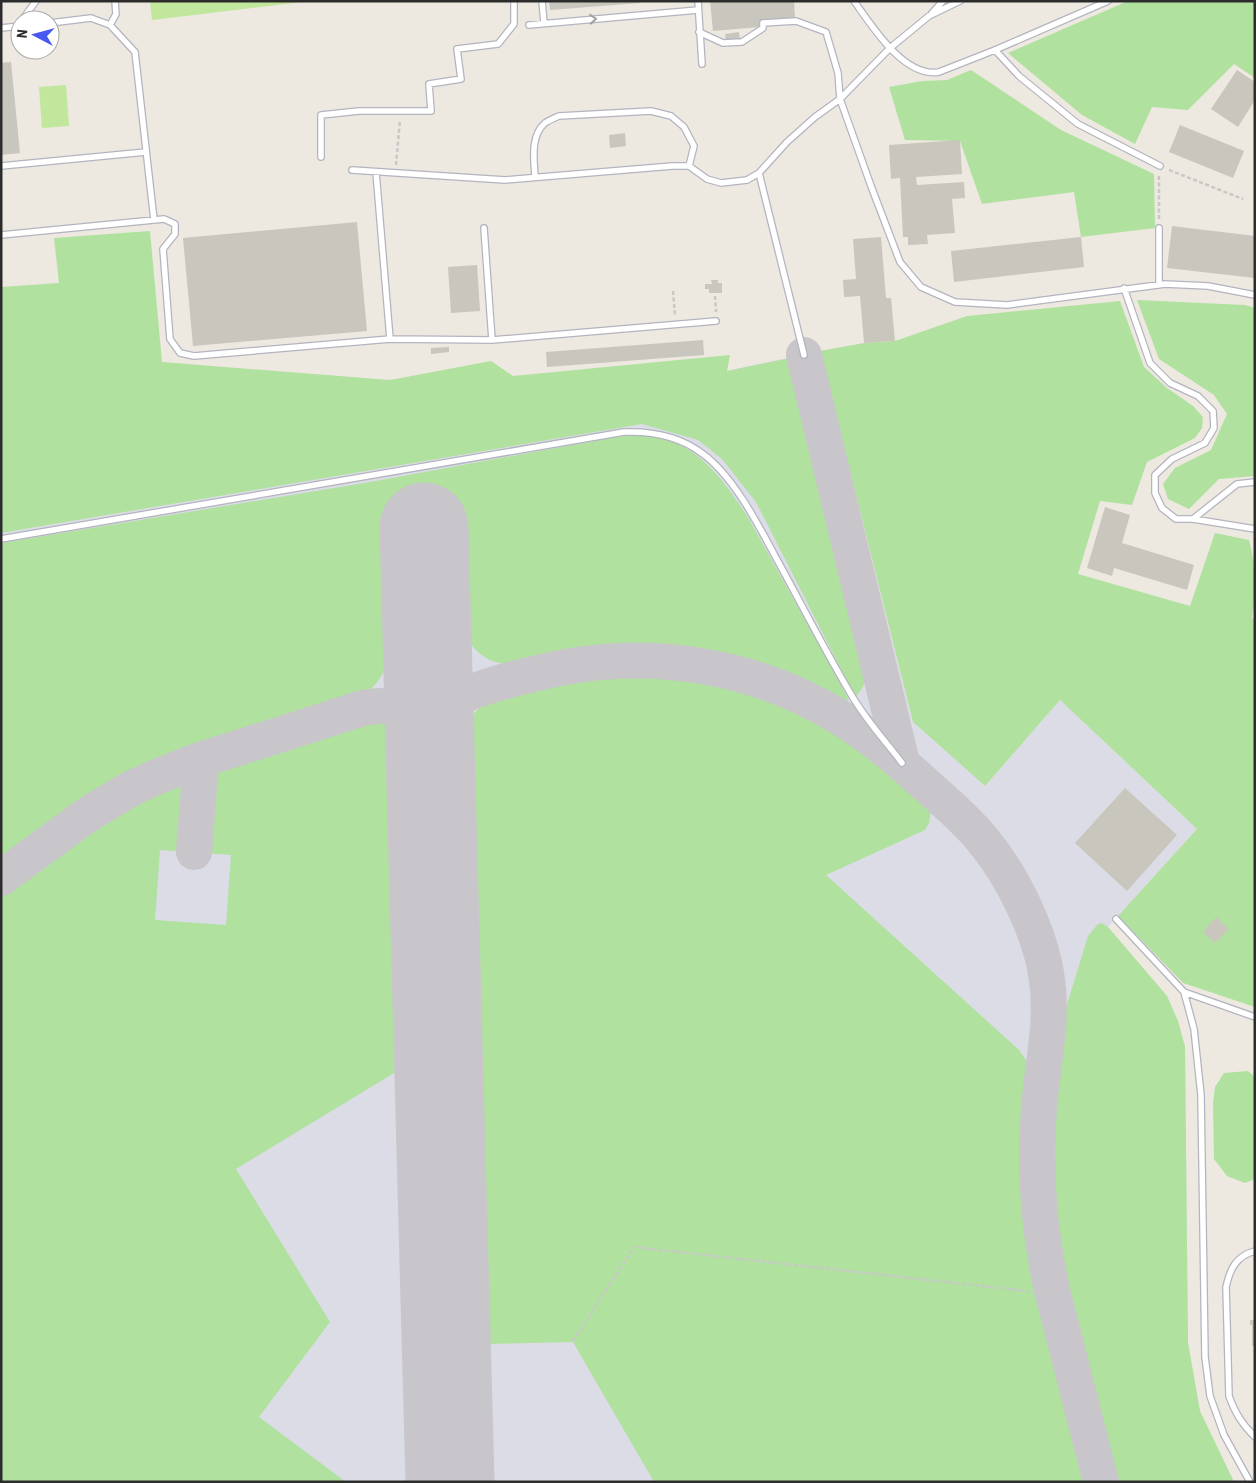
<svg xmlns="http://www.w3.org/2000/svg" width="1256" height="1483" font-family="'Roboto Condensed',sans-serif">
  <style>
    .airport { fill: #dbdce6 }
    .green { fill: #b0e19f }
    .pitch { fill: #c0e79b }
    .lines { fill: none; stroke-linecap: round; stroke-linejoin: round }
    .taxiway { stroke: #c8c6ca; stroke-width: 36 }
    .runway { stroke: #c8c6ca; stroke-width: 89 }
    .building { fill: #c9c6be }
    .lane-casing { stroke: #b3b4bf; stroke-width: 8 }
    .path { stroke: #c8c8c8; stroke-width: 2.5; stroke-dasharray: 4 2.5; stroke-linecap: butt }
    .lane { stroke: #fff; stroke-width: 5.5 }
    .oneway { stroke: #a0a0a0 }
  </style>
  <rect width="100%" height="100%" fill="#ede8e0"/>
  <path class="airport" d="M820,351l93,371 72,64 75,-86 137,129 -89,98 59,69 11,25 7,26 3,296 12,68 34,71h-1233v-949l173,-30 552,-132z"/>
  <path class="green" d="M1128,1h127v77l-21,-14 -46,46 -36,-3 -17,37 -53,-29 -74,-62z
    M971,70l90,60 93,44 1,54 -74,9 -7,-45 -92,12 -22,-63 -55,-1 -16,-53 33,-6 25,-1z
    M150,231l12,131 228,18 101,-19 22,15 217,-21 -3,16 63,-13 76,311c1,11 -2,19 -10,27l-4,-5 -96,-189 -34,-43 -24,-19 -56,-16 -641,109v-246l58,-4 -5,-45z
    M1137,300l108,5 10,3v168l-36,3 -30,30 -21,-10 -5,-15 12,-16 36,-18 16,-36 -13,-19 -55,-36z
    M1120,301l24,66 23,21 26,18 10,11 -1,11 -7,10 -48,24 -15,43 -32,-4 -22,73 112,32 25,-73 34,7c7,25 7,52 3,78l3,1v388l-72,-24 -65,-67 79,-87 -137,-129 -75,86 -72,-64 -93,-371 44,-8 31,-2 72,-25z
    M637,433c57,5 83,41 112,86l100,181c-19,4 -39,-12 -57,-19 -14,-6 -31,-12 -46,-16 -34,-9 -67,-13 -101,-15 -24,-1 -49,0 -72,4 -42,7 -85,28 -110,-23l-4,-112 -72,2 3,130c-6,25 -12,35 -34,48l-162,50 -70,29 -81,54 -42,31v-320l369,-61z
    M646,672l47,4 43,10 64,24 45,26 45,34 32,28 9,12 -2,13 -4,7 -99,45 193,175 7,10 1,11 -3,89 2,40 10,79 51,203h-433l-81,-140 -90,2 -18,-615 6,-13 15,-14 22,-9 42,-10 50,-9z
    M366,720c11,0 19,3 27,10l11,337 -168,102 94,153 -71,95 87,65h-345v-587l105,-79 74,-35 5,2 3,4 -1,65 -27,-2 -5,70 71,5 5,-70 -28,-2 1,-55 9,-29z
    M1102,923l6,4 59,69 11,25 7,26 3,296 12,68 34,71h-119l-43,-171 -15,-75 -7,-75 1,-48 14,-102 23,-75 10,-12z
    M1248,1071l7,6v102l-10,4 -18,-7 -13,-17 -1,-56 2,-16 9,-14z"/>
  <path class="pitch" d="M150,1h161l-159,19z
    M66,85l3,41 -27,2 -3,-41z"/>
  <g class="lines">
    <path class="taxiway" d="M804,355l98,408
      M430,751c2,-16 4,-30 14,-42 18,-21 93,-36 121,-42 92,-17 191,0 271,48 36,21 67,49 98,77 16,14 33,29 48,47 30,36 59,94 65,141 6,43 -5,87 -8,129 -5,62 0,124 14,185l48,188
      M194,852l6,-79 -3,-12
      M1,878l86,-63 43,-26 24,-11 43,-17 166,-53c21,-4 51,-4 61,19 3,7 4,16 6,24"/>
    <path class="runway" d="M424,527l26,955"/>
  </g>
  <path class="building" d="M549,1h91v2l-90,7z
    M710,1h84l1,17 -35,3v6l-47,4z
    M739,32l1,7 -14,2 -1,-7z
    M11,62l9,91 -19,2v-92z
    M1237,70l18,12v18l-17,27 -27,-18z
    M1180,125l64,26 -11,27 -64,-26z
    M625,133l1,13 -16,2 -1,-13z
    M960,140l2,34 -46,3 1,8 47,-3 1,16 -13,1 3,34 -28,2 1,9 -20,1v-8h-5l-3,-59 -9,1 -2,-34z
    M357,222l10,109 -174,15 -10,-108z
    M1172,226l83,10v42l-88,-10z
    M881,237l5,61h5l4,43 -31,2 -4,-47 -16,1 -1,-17 13,-1 -3,-40z
    M1081,237l3,30 -130,15 -3,-31z
    M477,265l3,46 -29,2 -3,-46z
    M711,280h7v3h4v10h-13v-4h-4v-5h7z
    M703,340l1,15 -157,12 -1,-15z
    M449,347v5l-18,2v-6z
    M1105,507l25,8 -8,28 72,22 -7,25 -73,-22 -2,8 -25,-8z
    M1125,788l52,47 -50,56 -52,-48z
    M1216,917l13,12 -14,14 -12,-11z
    M1250,1320h5v26h-3v-21h-2z"/>
  <g class="lines">
    <defs>
      <path id="lane" d="M542,1l2,22
        M698,1l4,63
        M854,1c18,25 50,77 85,71l56,-22 113,-49
        M932,13l11,-12
        M22,20l14,-19
        M50,23l41,-5 19,7 25,27 19,168
        M110,25l6,-11 -1,-13
        M529,25l169,-15
        M1,28l19,-2
        M699,32l24,11 19,-1 21,-14v-5l33,-2 30,11 12,41 2,26 31,87 29,76 21,25 34,15 52,3 158,-21 43,2 47,9
        M995,50l24,26 59,48 82,42
        M321,157v-42l38,-4h72l-2,-27 32,-5 -4,-30 41,-5 16,-20v-23
        M1,166l145,-14
        M352,170l153,10 167,-14h17l18,13 14,4 26,-3 12,-7
        M376,172l14,167
        M535,177c-1,-17 -5,-41 10,-54 4,-3 10,-5 14,-7l92,-5 20,5 13,11 10,19 -5,20
        M484,228l8,112
        M1,235l163,-16 11,5v10l-12,15 7,90 10,14 14,3 196,-17 102,1 224,-19
        M1159,285v-57
        M1124,288l26,75 20,20 28,13 15,15 1,17 -9,15 -33,16 -17,16v18l7,15 14,11h17l62,10
        M804,355l-45,-182 28,-31 28,-25 25,-18 50,-51 39,-32 31,-15
        M1193,519l44,-35 18,-2
        M1,539l623,-107c29,-1 56,4 79,22 30,22 55,70 72,102 26,47 50,95 77,140 14,24 34,46 50,67
        M1116,919l68,73 10,37 7,66 4,262 5,39 14,39 26,47
        M1184,992l71,25
        M1255,1251c-19,5 -25,18 -29,36l3,109c6,17 13,28 26,41"/>
    </defs>
    <use href="#lane" class="lane-casing"/>
    <path class="path" d="M396,165l4,-45
      M1169,170l74,29
      M1159,219v-45
      M673,291l2,25
      M715,296l1,16
      M573,1341l61,-94 419,47"/>
    <use href="#lane" class="lane"/>
  </g>
  <defs><path id="oneway-chevron" d="M-2-3.5L2.5 0L-2 3.5" fill="none" stroke-width="1.6" stroke-linecap="round" stroke-linejoin="round" transform="scale(1.25)"/></defs>
  <use class="oneway" href="#oneway-chevron" transform="translate(593 19) rotate(-5)"/>
  <rect width="1256" height="1483" fill="none" stroke="#2c2c2c" stroke-width="5"/>
  <g transform="translate(35 35) rotate(276)"><circle r="24" fill="#ffffff" stroke="#ababab"/>
  <path d="M0-4L9 19L0 12L-9 19Z" fill="#4859f1"/>
  <text y="-8" font-size="14" font-weight="bold" text-anchor="middle" fill="#2c2c2c">N</text>
  </g>
</svg>
